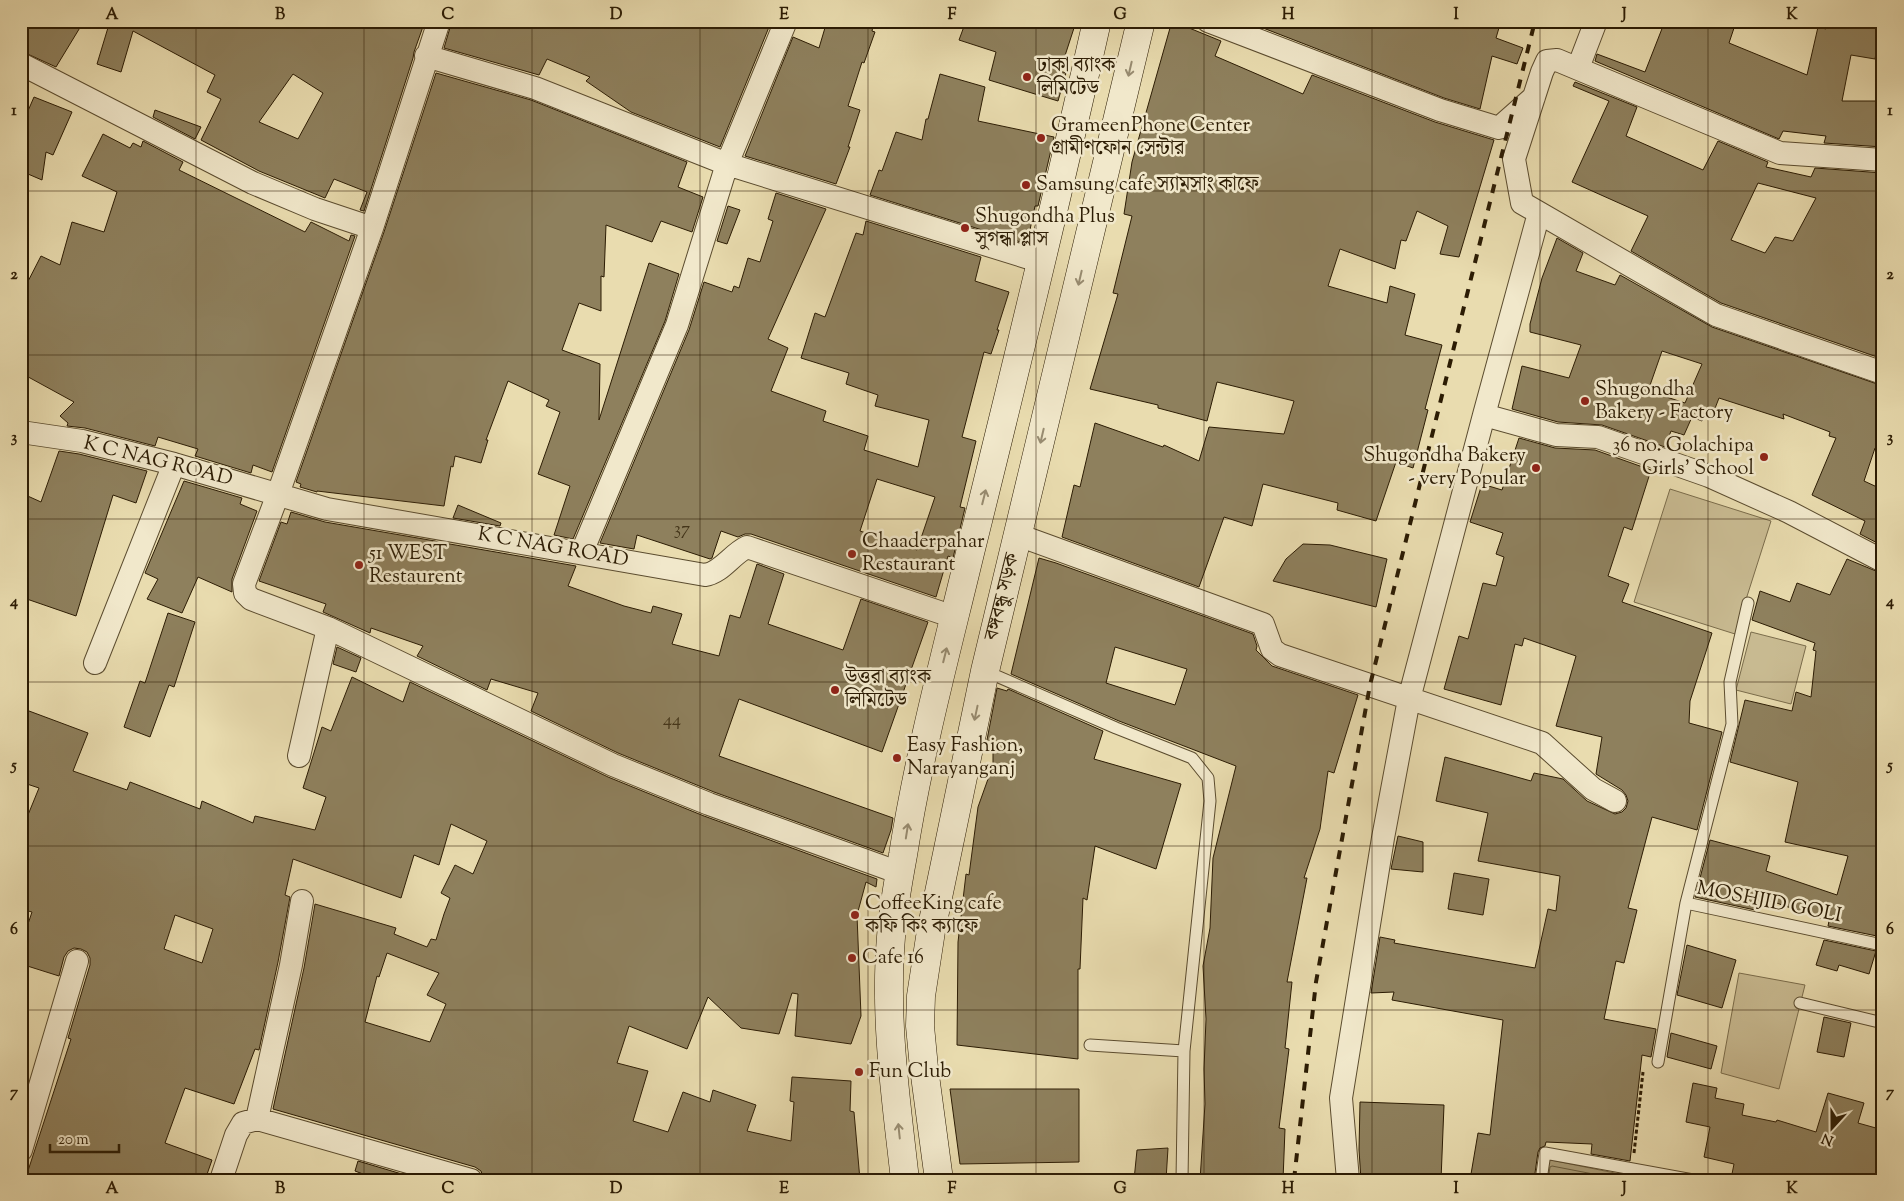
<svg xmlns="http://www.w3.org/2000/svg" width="1904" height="1201" font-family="'Sorts Mill Goudy','Noto Serif Bengali',serif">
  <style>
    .green { fill: #c9bb92; stroke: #7a6c4b }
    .water { fill: #a99b75; stroke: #776848 }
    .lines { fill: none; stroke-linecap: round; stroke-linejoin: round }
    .shore { stroke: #6a5c3c; stroke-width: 1 }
    .building { fill: #8e805d; stroke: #2c1c04; fill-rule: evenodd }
    .lane-casing { stroke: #5b4c2f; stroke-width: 13 }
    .street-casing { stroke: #5b4c2f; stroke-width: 24 }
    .secondary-casing { stroke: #2c1c04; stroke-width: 29 }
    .path { stroke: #2c1c04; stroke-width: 3; stroke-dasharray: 4 2.5; stroke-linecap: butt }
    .lane { stroke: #f1e8cb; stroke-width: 11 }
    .street { stroke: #f1e8cb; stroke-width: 22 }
    .secondary { stroke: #f1e8cb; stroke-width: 28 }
    .rail { stroke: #2c1c04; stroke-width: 4; stroke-dasharray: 9 9; stroke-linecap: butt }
    .oneway { stroke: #988c71 }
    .grid { fill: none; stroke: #2c1c04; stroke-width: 1; stroke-opacity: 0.55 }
    .poi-dot { fill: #8f2418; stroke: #f1e8cb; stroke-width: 2 }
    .labels { text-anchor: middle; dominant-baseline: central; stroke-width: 5; stroke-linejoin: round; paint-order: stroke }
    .number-label { font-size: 18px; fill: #44351a }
    .poi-label { font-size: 20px; fill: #2c1c04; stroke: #f1e8cb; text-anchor: start }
    .street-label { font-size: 20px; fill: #2c1c04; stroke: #f1e8cb }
    .neatline { fill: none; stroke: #2c1c04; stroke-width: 2 }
    .grid-label { font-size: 16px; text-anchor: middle; font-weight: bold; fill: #2c1c04 }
  </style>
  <rect width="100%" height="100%" fill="#e9dcaf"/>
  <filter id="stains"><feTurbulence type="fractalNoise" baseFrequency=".004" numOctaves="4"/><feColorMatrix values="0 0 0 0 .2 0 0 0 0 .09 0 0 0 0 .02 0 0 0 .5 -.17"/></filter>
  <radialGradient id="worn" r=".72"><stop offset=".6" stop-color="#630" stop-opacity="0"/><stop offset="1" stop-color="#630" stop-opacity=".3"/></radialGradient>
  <path class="green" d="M1670,489l101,32 -36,113 -101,-32z
    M1751,632l55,14 -15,58 -55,-14z
    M1739,973l66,12 -26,104 -58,-16z"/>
  <path class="water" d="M1546,1159l103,21h-106z"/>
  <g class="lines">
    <path class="shore" d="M1548,1180l2,-13 2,-1 72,14"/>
  </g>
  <path class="building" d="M21,21h63l-28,46 -35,-16z
    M110,21h315l-11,31 -1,6 -49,153 -4,-1 7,-18 -33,-13 -9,19 -66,-27 -58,-31 20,-41 -14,-7 8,-17 -82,-44 -12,41 -24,-8zM293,74l30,19 -25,46 -39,-17z
    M452,21h302l15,6 -49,120 -89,-35 -45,-31 4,-4 -43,-18 -8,16 -95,-27z
    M827,21h47l-2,10 3,1 -11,31 -2,-1 -14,44 12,4 -12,37h2l-14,37 -91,-28 48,-119 26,11z
    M966,21h86l22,7 -14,43 6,2 -8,28 -69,-21 7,-28 -37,-12z
    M1172,21l49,20 -6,15 88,38 9,-19 123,47 59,18 -35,117 -19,-3 8,-28 -31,-15 -11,30 -5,-1 -6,29 -55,-20 -12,37 59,17 3,-17 25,8 -10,41 37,10 -17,64 3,1 -15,58 -17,-6 -20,59 -39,-11 1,-7 -75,-19 -11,42 -28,-9 -25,70 -137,-50 12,-52 6,2 15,-64 68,24 1,-2 35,16 10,-34 75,7 10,-33 -77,-19 -10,39 -49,-13v-3l-68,-16 28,-95 -5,-1 19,-77 -8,-2 8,-52z
    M1245,21h256l-5,17 27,10 -6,16 -25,-8 -12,53 -36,-11z
    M1665,21h50l19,7 -5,15 78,32 11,-48 8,2 1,-8h50v14l2,1 -4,23 -24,-4 -9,46h41v46l-59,-4 2,-7 -43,-5 -4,8 -184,-78 2,-7 48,18z
    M436,73l95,27 156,62 -9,25 25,10 -11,35 -31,-11 -9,21 -46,-17 -2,52 -3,-1v35l-22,-8 -17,47 38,14 -1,56 50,-157 30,11 -14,47 -92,218 -19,-4 16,-49 -32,-12 22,-62 -14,-6 3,-6 -41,-19 -22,59h2l-7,23 -26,-7 -2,11 -2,-1 -7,40 -127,-15v1l-17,-5 1,-3 -5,-2 88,-250z
    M940,74l45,13 -7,34 76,16 -16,69h-3l-8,38 -157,-49 9,-25 3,1 14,-39 26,8 4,-21h2z
    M1575,82l62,25 -11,29 77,34 15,-29 50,21 -2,5 45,10 4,-9 68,5v186l-162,-56 -90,-52 17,-35 -76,-34 37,-81 -36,-15zM1758,183l58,15 -23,43 -18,-4 -10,16 -34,-13z
    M34,97l38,15 -19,43 -7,-3 -4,28 -21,-9v-44z
    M155,110l46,17 -6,12 -42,-22z
    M103,134l27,14 3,-5 8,4 2,-6 40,21 -4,8 126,62 6,-10 38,19 2,-6 4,1 -83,236 -19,-7 -2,8 -56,-17 3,-7 -40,-12 -3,9 -70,-18 -18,-2 1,-3 -8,-7 14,-14 -53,-29v-78l20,-39 19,9 12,-43 32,10 13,-40 -35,-16z
    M776,193l50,16 -58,130 20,9 -17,43 55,20 -3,10 45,15 -4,14 54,17 11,-47 -54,-14 3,-11 -32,-11 3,-11 -48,-15 14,-45 10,4 31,-84 7,2 3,-14 115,36 -6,24 34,11 -12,38h2l-8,24 -7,-2 -22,85 14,4 -16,66 5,1 -12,50 -5,-2 -12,41 -185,-63h-6l-7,3 -17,-6 -9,27 -2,1 -73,-24 -3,14 -34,-6 89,-213 15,-48 28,10 2,-6 5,2 9,-30 12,4 13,-41 -5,-2zM877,479l58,18 -18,53 -57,-19z
    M728,206l12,4 -13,34 -10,-3z
    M1557,238l26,15 -7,18 39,14 5,-10 92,52 171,59v65l-8,-3 -11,33 13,6 3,-9h3v68l-23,-12 5,-13 -53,-26 24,-57 -7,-2 1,-4 -47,-18 1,5 -65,-21 -5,13 -6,-3 -6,13 -10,-4 -8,18 -13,-4 -6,16 -63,-22 -44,-3 -46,-13 10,-43 47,12 12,-33 -51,-13v-8l12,-46zM1662,351l40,13 -17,39 -37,-12z
    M1519,438l36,10 40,2 56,20 -19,60 -8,-3 -16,49 21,8 -7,18 90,31 -22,68 -1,22 33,9 -25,98 -45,-13 -24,91 9,2 -13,53 -8,-2 -12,58 52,10 -5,28 -9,-2 -12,106 -39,-7 1,-10 -46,-2 -1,4 -5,2 -2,4 -4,28h-64l8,-47 12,2 13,-115 -111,-20 2,-8 -23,1 9,-56 15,3 -1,3 141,25 13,-59 8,2 4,-35 -82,-15 10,-48 -52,-12 9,-44 86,24 3,-8 29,6 24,22 28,13 7,-2 4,-4 2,-7 -2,-6 -4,-5 -26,-16 6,-37 -46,-11 20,-70 -52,-18 -2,8 -7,-2 -14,61 -57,-16 15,-53 9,3 15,-56 13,3 8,-29 -8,-3 7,-21 -33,-11 12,-38 20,6z
    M59,451l20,3 68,17 -11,32 -23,-8 -37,121 -55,-19v-104l20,9z
    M184,481l58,17 -2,6 17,7 -25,68v13l-34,-15 -16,36 -35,-14 11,-20 -13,-6z
    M458,505l43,18 -1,3 -47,-8z
    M291,512l34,10 110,19 8,3 1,-1 132,23 -8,20 56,20 27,7 2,-7 29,8 -10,30 47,12 11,-41 10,3 17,-54 27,10 -16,50 75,26 18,-51 67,23 -46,130 -143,-53 -20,57 174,62 -2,12 -8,23 -169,-61 -96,-39 -87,-42 7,-18 -47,-14 -4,11 -70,-34 6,-10 -52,-18 -1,5 -47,-21 3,-8 -67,-23 22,-59 6,2z
    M1303,544l27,1 57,14 -11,48 -103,-26 13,-22z
    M1039,558l17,5 197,71 4,12 -1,4 16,16 86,29 -24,78 -6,-2 -8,58 -16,49h3l-20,104h5l-7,66 4,1 -10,79 6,1 -2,51h-83l5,-76 -1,-35 2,-50 -3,-53 7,-38 3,-70 23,-92 -117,-45 -108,-47zM1115,647l72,22 -12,36 -69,-22z
    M1847,559l36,15v340l-6,22 -49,-10 1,-5 -70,-24 -4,13 -60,-13 15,-57 60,16 -4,15 71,24 11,-39 -63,-14 13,-60 -68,-20 15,-62 47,11 4,-19 15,5 5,-46 -3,-1 2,-7 -63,-23 8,-29 30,11 7,-19 33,12z
    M168,613l27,9 -21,65 -5,-2 -19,52 -26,-10 16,-46 5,2z
    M337,647l24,11 -5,14 -23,-8z
    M352,677l51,25 7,-20 198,95 96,39 173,63 -1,8 -10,-5 -9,33 4,101 -10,28 -56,-8 3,-42 -6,-1 -13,41 -38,-6 -33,-31 -21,52 -58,-23 -12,37 31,8 -15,50 35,11 15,-40 27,10 3,-12 43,15 -9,26 44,10 3,-39 -4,-1 2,-24 59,4 -1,30 4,1 6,68h-376l-3,-9 -6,-4 -202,-58 31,-141 11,-64 81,24 -2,6 33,13 4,-8 5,1 8,-26 6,-16 -9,-5 14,-28 18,9 14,-33 -36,-17 -12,41 -25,-10 -13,43 -108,-39 -8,36 5,2 -12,65 -19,88 -4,-1 -21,55 -49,-16 -20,55 47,17 -7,20h-180l46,-141 -3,-1 22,-73v-7l-3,-6 -6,-3 -7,-1 -6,3 -4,6 -5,19 -38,-12v-19l11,-33 -11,-3v-77l18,-44 -18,-6v-74l67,25 -15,38 54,19 3,-8 70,27 2,-8 51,22 2,-7 60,14 11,-33 -23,-9 19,-61 9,4zM175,915l38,14 -11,34 -38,-14zM387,953l52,20 -12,22 19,9 -16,38 -65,-20 12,-46 2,1z
    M997,688l10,3 1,-2 95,42 -9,28 87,25 -25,85 -61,-23 -8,54 -4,-2 -3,71h-2v90l-121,-14 1,-103 8,-68 3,1 9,-68 15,-42v-18l-7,-2z
    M1398,836l25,6v30l-32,-3z
    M1454,873l35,6 -6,36 -35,-6z
    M1824,940l52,11 -7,23 -30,-9 -2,6 -21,-6z
    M1687,945l49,15 -14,48 -45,-13z
    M1824,1017l27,6 -7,34 -27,-5z
    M1671,1033l46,13 -6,23 -44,-12z
    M1693,1083l24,5 -2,10 29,6 -2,11 34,7 1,-2 39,12 12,-39 36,10 -6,20 25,7v50h-121l-30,-6 2,-10 -30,-7 6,-30 -24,-5z
    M950,1089h129v73l-119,2z
    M1360,1102l84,3 -3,75h-80l-2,-30z
    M1168,1148l-2,32h-32l3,-30z
    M358,1161l64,19h-43l-24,-9z"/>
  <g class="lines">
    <defs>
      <path id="lane" d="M985,671l131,57 76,30 16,20 2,23 -26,250 -2,129
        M1686,903l46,-179 -2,-42 18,-79
        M1800,1003l83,20
        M1090,1045l94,6
        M1658,1062l28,-159 196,42
        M1541,1180l4,-27 148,27"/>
      <path id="street" d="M439,21l-67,207 -94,266 -34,90 1,9 6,6 77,29 285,137 96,39 191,69
        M1208,21l232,89 59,18 35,-31
        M426,56l109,32 192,76 315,98
        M21,64l232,119 62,26 57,19
        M1578,68l18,-47
        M1883,160l-103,-7 -223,-93 -10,1 -5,11 -28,87 8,44 194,112 167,58
        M1484,415l72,20 42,2 111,39 80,36 94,49
        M21,432l61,9 92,23 153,45 378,66c16,-2 27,-21 42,-28l207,70
        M1018,535l245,89 9,25 8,6 262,88 51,46 22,12
        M582,552l95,-227 50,-161 59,-143
        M95,663l79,-199
        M299,756l29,-128
        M257,1119l34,-154 11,-64
        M21,1150l56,-189
        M221,1180l15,-45 7,-12 14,-4 214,61
        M1348,1180l-7,-82 42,-260 26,-139 75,-284 55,-202"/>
      <path id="secondary" d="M905,1180c-9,-81 -21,-161 -14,-243 2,-28 7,-55 12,-82 16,-102 43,-202 67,-302 44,-177 87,-354 127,-532
        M939,1180l-15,-112 -4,-42 1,-30 10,-65 54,-260 156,-650"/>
    </defs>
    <use href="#lane" class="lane-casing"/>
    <use href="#street" class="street-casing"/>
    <use href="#secondary" class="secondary-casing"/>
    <path class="path" d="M1634,1153l9,-81"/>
    <use href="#lane" class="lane"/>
    <use href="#street" class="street"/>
    <use href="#secondary" class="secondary"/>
    <path class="rail" d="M1294,1180l22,-198 54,-297 165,-664"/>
  </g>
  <defs><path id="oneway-shaft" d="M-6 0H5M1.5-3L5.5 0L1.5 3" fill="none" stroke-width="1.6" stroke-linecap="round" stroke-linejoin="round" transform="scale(1.25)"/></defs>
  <g class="oneway">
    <use href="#oneway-shaft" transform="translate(1130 69) rotate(103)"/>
    <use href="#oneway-shaft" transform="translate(1080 278) rotate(103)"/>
    <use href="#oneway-shaft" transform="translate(1042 436) rotate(103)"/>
    <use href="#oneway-shaft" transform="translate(984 497) rotate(-76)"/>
    <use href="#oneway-shaft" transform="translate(945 655) rotate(-76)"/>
    <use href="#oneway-shaft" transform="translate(976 713) rotate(102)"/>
    <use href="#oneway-shaft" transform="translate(907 831) rotate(-81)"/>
    <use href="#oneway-shaft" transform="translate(899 1131) rotate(-96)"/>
  </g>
  <path class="grid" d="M196,21v1159M364,21v1159M532,21v1159M700,21v1159M868,21v1159M1036,21v1159M1204,21v1159M1372,21v1159M1540,21v1159M1708,21v1159M21,191h1862M21,355h1862M21,519h1862M21,682h1862M21,846h1862M21,1010h1862"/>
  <g class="poi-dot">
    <circle cx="1027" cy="77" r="5"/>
    <circle cx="1041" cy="138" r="5"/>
    <circle cx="1026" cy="185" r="5"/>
    <circle cx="965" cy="228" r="5"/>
    <circle cx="1585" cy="401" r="5"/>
    <circle cx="1764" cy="457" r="5"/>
    <circle cx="1536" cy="468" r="5"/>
    <circle cx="852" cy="554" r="5"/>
    <circle cx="359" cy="565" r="5"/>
    <circle cx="835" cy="690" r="5"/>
    <circle cx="897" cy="758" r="5"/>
    <circle cx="855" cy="915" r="5"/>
    <circle cx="852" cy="958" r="5"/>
    <circle cx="859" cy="1072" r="5"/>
  </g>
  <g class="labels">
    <g class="number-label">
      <text x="682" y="530">37</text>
      <text x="672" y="721">44</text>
    </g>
    <g class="poi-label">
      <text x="1037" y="66">ঢাকা ব্যাংক<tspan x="1037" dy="23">লিমিটেড</tspan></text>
      <text x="1051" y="126">GrameenPhone Center<tspan x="1051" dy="23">গ্রামীণফোন সেন্টার</tspan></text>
      <text x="1036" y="185">Samsung cafe স্যামসাং কাফে</text>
      <text x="975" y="217">Shugondha Plus<tspan x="975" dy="23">সুগন্ধা প্লাস</tspan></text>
      <text x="1595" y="390">Shugondha<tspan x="1595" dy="23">Bakery - Factory</tspan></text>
      <text x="1754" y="446" text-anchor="end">36 no. Golachipa<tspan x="1754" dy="23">Girls' School</tspan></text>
      <text x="1526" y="456" text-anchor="end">Shugondha Bakery<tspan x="1526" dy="23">- very Popular</tspan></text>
      <text x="862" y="542">Chaaderpahar<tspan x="862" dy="23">Restaurant</tspan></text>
      <text x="369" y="554">51 WEST<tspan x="369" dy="23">Restaurent</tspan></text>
      <text x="845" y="678">উত্তরা ব্যাংক<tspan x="845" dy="23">লিমিটেড</tspan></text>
      <text x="907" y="746">Easy Fashion,<tspan x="907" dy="23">Narayanganj</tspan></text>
      <text x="865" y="904">CoffeeKing cafe<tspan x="865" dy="23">কফি কিং ক্যাফে</tspan></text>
      <text x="862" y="958">Cafe 16</text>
      <text x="869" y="1072">Fun Club</text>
    </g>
    <g class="street-label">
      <text transform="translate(158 462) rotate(14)">K C NAG ROAD</text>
      <text transform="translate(553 548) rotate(10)">K C NAG ROAD</text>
      <text transform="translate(1003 597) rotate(-76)">বঙ্গবন্ধু সড়ক</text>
      <text transform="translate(1769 903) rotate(11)">MOSHJID GOLI</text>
    </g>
  </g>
  <rect width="1904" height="1201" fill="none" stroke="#e9dcaf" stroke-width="55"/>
  <g transform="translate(1832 1128) rotate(201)" stroke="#f1e8cb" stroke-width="4" paint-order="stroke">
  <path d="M0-4L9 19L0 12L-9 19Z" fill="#2c1c04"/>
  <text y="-8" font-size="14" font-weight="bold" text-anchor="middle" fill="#2c1c04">N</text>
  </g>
  <path d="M50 1144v8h69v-8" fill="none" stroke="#2c1c04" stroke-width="2.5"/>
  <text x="58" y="1144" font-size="15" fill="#2c1c04" stroke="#f1e8cb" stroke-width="4" paint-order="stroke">20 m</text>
  <rect x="28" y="28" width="1848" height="1146" class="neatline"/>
  <g class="grid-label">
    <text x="112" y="19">A</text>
    <text x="280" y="19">B</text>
    <text x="448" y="19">C</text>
    <text x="616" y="19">D</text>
    <text x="784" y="19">E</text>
    <text x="952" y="19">F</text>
    <text x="1120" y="19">G</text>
    <text x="1288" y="19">H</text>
    <text x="1456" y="19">I</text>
    <text x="1624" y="19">J</text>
    <text x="1792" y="19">K</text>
    <text x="14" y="115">1</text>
    <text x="1890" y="115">1</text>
    <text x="14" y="279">2</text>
    <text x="1890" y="279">2</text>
    <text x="14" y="442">3</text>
    <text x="1890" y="442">3</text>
    <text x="14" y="606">4</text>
    <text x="1890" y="606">4</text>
    <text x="14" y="770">5</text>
    <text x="1890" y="770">5</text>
    <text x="14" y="934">6</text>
    <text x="1890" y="934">6</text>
    <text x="14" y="1097">7</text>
    <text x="1890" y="1097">7</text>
    <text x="112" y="1193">A</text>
    <text x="280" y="1193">B</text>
    <text x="448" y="1193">C</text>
    <text x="616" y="1193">D</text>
    <text x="784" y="1193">E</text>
    <text x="952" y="1193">F</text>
    <text x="1120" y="1193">G</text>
    <text x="1288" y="1193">H</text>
    <text x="1456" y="1193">I</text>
    <text x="1624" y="1193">J</text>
    <text x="1792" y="1193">K</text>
  </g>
  <rect width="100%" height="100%" filter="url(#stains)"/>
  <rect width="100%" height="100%" fill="url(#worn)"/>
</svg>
